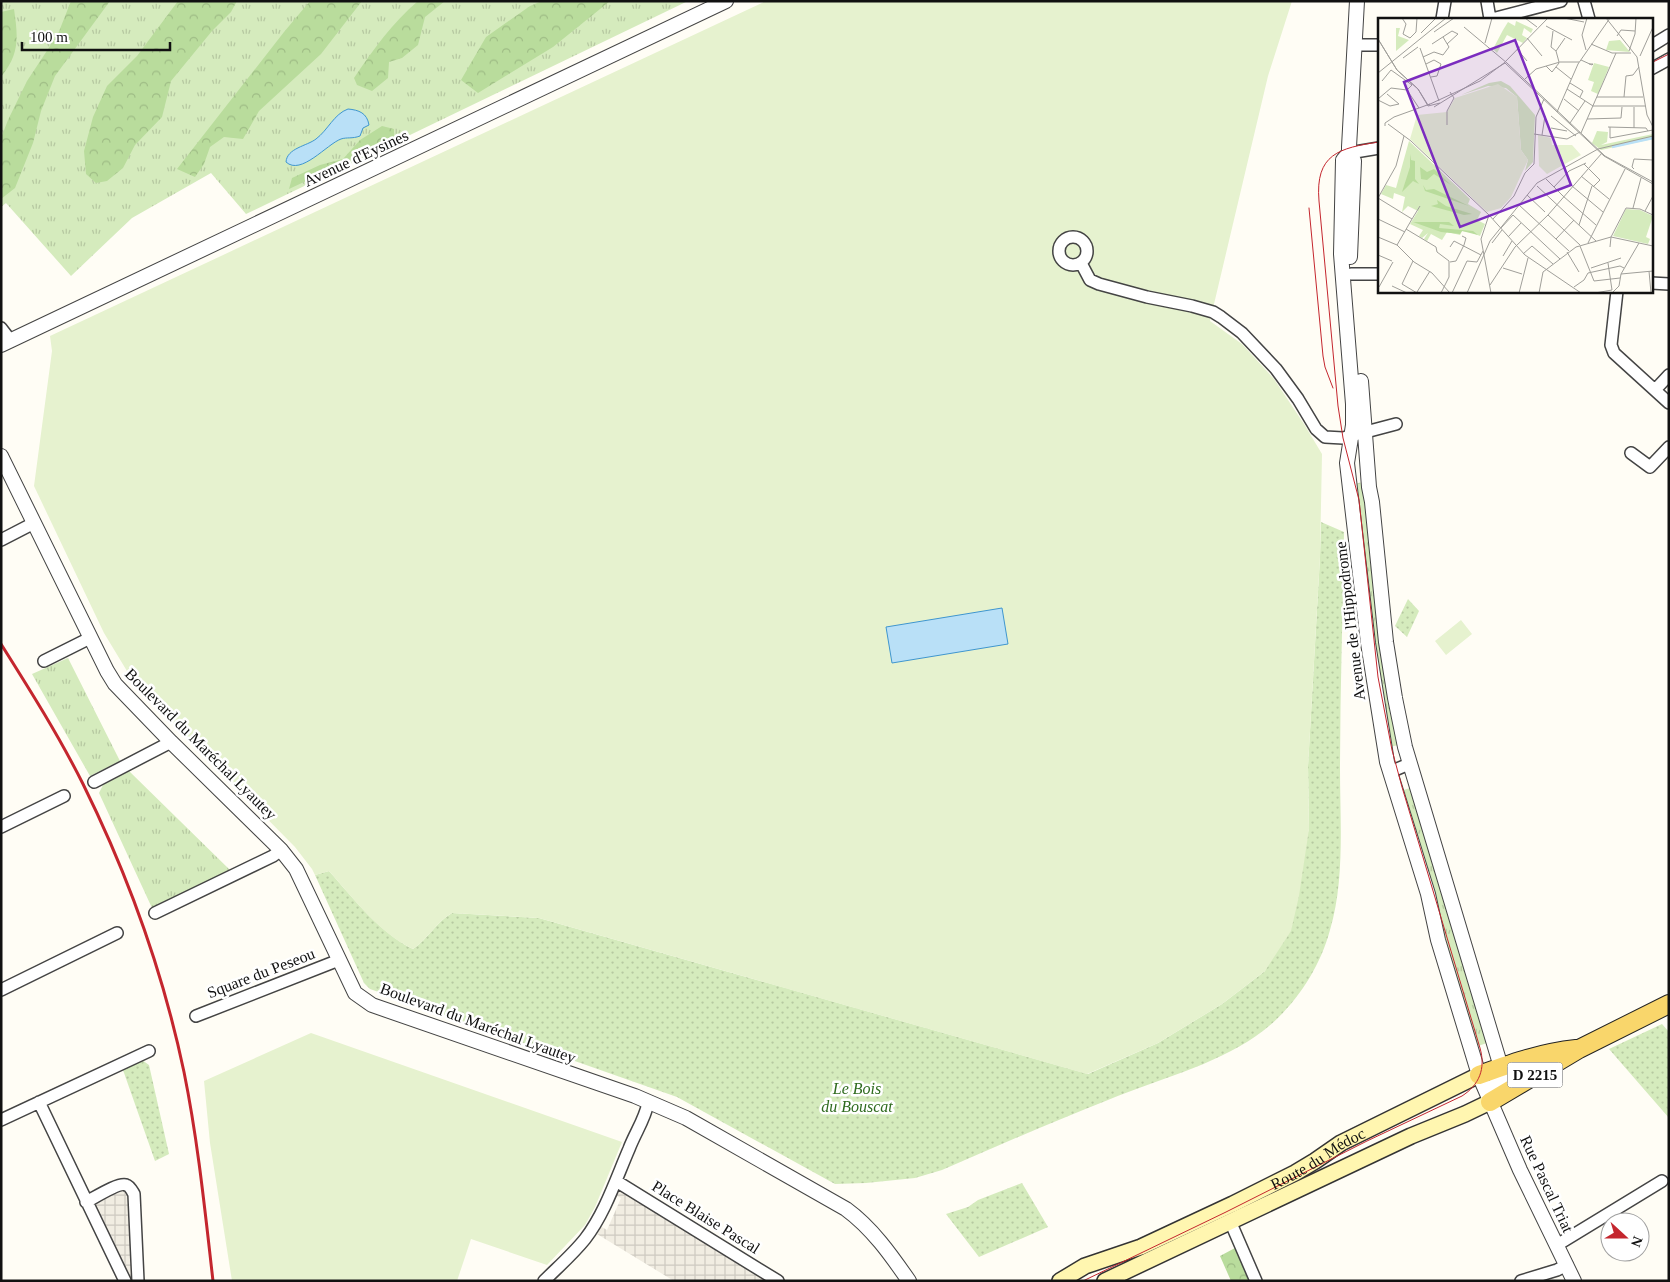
<svg xmlns="http://www.w3.org/2000/svg" width="1670" height="1282" font-family="Georgia,serif">
  <style>
    .grass { fill: url(#grass-tufts) }
    .forest { fill: url(#forest-crowns) }
    .park { fill: url(#park-dots) }
    .pitch { fill: #e6f2cf }
    .plaza { fill: url(#plaza-grid) }
    .water { fill: #b9e0f7; stroke: #3f96cf }
    .lines { fill: none; stroke-linecap: round; stroke-linejoin: round }
    .minor-casing { stroke: #444; stroke-width: 14 }
    .tertiary-casing { stroke: #444; stroke-width: 16 }
    .secondary-casing { stroke: #333; stroke-width: 18 }
    .primary-casing { stroke: #222; stroke-width: 20 }
    .minor { stroke: #fff; stroke-width: 11 }
    .tertiary { stroke: #fff; stroke-width: 14 }
    .secondary { stroke: #fff6b0; stroke-width: 15 }
    .primary { stroke: #f9d66b; stroke-width: 18 }
    .tram { stroke: #c4262e; stroke-width: 1 }
    .rail { stroke: #c4262e; stroke-width: 3 }
    .labels { text-anchor: middle; dominant-baseline: central; stroke-width: 5; stroke-linejoin: round; paint-order: stroke }
    .shield { fill: #fff; stroke: #585858; stroke-width: 1 }
    .shield-label { font-size: 15px; font-weight: bold; fill: #111 }
    .street-label { font-size: 16px; fill: #111; stroke: #fff }
    .park-label { font-size: 16px; font-style: italic; fill: #2f6b1f; stroke: #fff }
    .inset-river { fill: none; stroke: #b9e0f7; stroke-width: 2.5 }
    .inset-road { fill: none; stroke: #a09f9a; stroke-width: 1 }
    .view { fill: #7b2cbf; fill-opacity: 0.15; stroke: #7b2cbf; stroke-width: 2.5 }
    .inset-edge { fill: none; stroke: #111; stroke-width: 2.5 }
  </style>
  <defs>
    <pattern id="grass-tufts" width="24" height="20" patternUnits="userSpaceOnUse" patternTransform="scale(1.25)"><rect width="24" height="20" fill="#d5ebbd"/><path d="M3 7l-1-3M5 7V3M7 7l1-3M15 17l-1-3M17 17v-4M19 17l1-3" fill="none" stroke="#b6c8a1"/></pattern>
    <pattern id="forest-crowns" width="20" height="18" patternUnits="userSpaceOnUse" patternTransform="scale(1.25)"><rect width="20" height="18" fill="#b9dc9c"/><path d="M2 6a3 3 0 1 1 6 0M12 15a3 3 0 1 1 6 0" fill="none" stroke="#9ebc85"/></pattern>
    <pattern id="park-dots" width="8" height="8" patternUnits="userSpaceOnUse" patternTransform="scale(1.25)"><rect width="8" height="8" fill="#d5ebbd"/><path d="M2 2h.1M6 6h.1" fill="none" stroke="#b6c8a1" stroke-width="1.8" stroke-linecap="round"/></pattern>
    <pattern id="plaza-grid" width="8" height="8" patternUnits="userSpaceOnUse" patternTransform="scale(1.25)"><rect width="8" height="8" fill="#f1ede2"/><path d="M0 4h8M4 0v8" fill="none" stroke="#cecac1"/></pattern>
  </defs>
  <rect width="100%" height="100%" fill="#fffdf5"/>
  <path class="grass" d="M1,1h687l-442,213 -35,-41 -79,45 -61,58 -65,-73 -5,4z
    M1363,482l36,263 -10,2 -7,-36 -28,-227z
    M68,658l52,103 -30,15 -58,-102z
    M129,771l101,99 -78,38 -53,-115 4,-8z
    M1410,788l77,255 -9,3 -78,-255z"/>
  <path class="forest" d="M71,1h39l-55,75 -14,35 -8,32 -18,45 -14,11v-61l7,-18 19,-39 31,-47z
    M178,1h59l-6,11 -19,19 -41,50 -9,36 -27,28 -12,23 -16,13 -11,2 -10,-9 -2,-23 9,-34 14,-31 30,-30z
    M310,1h52l-41,53 -62,57 -16,28 -19,-2 -14,10 -6,17 -9,13 -18,-8 107,-137z
    M418,1h27l-20,16 -7,28 -16,13 -13,4 -1,16 -16,13 -15,-6 -3,-7c19,-28 38,-55 64,-77z
    M542,1h68l-57,46 -75,46 -17,-13 25,-43 44,-31z
    M14,9c4,28 6,45 -13,68v-65z
    M382,126l12,3v11l-105,49 3,-11 28,-13 23,-6 17,-19z
    M1235,1248l14,33h-18l-11,-25z"/>
  <path class="park" d="M1321,522l23,10c-1,79 -4,158 -4,237 0,51 5,111 -10,161 -11,41 -38,81 -74,106 -43,30 -100,44 -148,64 -56,22 -111,46 -166,70l-27,8 -49,5 -31,1 -158,-87 -307,-108 -6,-6 -49,-108 14,-4c25,28 50,61 84,78 15,-10 23,-27 39,-36l87,5 549,156 70,-31 64,-39 43,-33 44,-142 -1,-63 12,-209z
    M1408,599l11,12 -12,26 -12,-11z
    M1662,1024l7,8v86l-60,-69z
    M142,1060l7,5 20,89 -14,7 -32,-91z
    M1022,1183l26,44 -69,30 -33,-43 22,-7 10,-7z"/>
  <path class="pitch" d="M766,1h526l-24,75 -58,245 32,23 32,35 30,45 18,30 -2,103 -12,209 1,63 -10,67 -8,35 -26,40 -43,33 -64,39 -71,31 -548,-156 -87,-5c-16,9 -24,26 -39,36 -34,-16 -59,-50 -84,-78l-14,4 -3,-6 -17,-22 -159,-161 -32,-53 -70,-147 18,-135 -2,-15z
    M1461,620l11,14 -26,21 -11,-14z
    M311,1033l311,109 -27,65 -10,18 -38,40 -76,-26 -14,42h-225l-22,-138 -6,-62z"/>
  <path class="plaza" d="M124,1179l5,2 13,100h-21l-39,-79 36,-22z
    M623,1190l148,91h-97l-77,-47 3,-8 7,4 14,-32 -6,-3z"/>
  <path class="water" d="M348,109c11,1 19,4 21,16l-6,3 -3,8c-8,3 -13,1 -19,3 -14,5 -40,37 -55,23 1,-14 21,-16 30,-23 12,-9 18,-25 32,-30z
    M1002,608l6,36 -116,19 -6,-36z"/>
  <g class="lines">
    <defs>
      <path id="minor" d="M1487,1l3,18
        M1584,1l5,18
        M1442,19l3,-18
        M1492,19l69,-18
        M1354,45h25
        M1651,46l18,-11
        M1651,69l18,-10
        M1349,153l30,-5
        M1059 251a14 14 0 1 1 28 0a14 14 0 1 1-28 0Z
        M1081,263l9,17 9,4 48,13 45,9 21,6 8,5 21,16 34,36 22,30 18,30 9,8 18,1 53,-14
        M1351,274h28
        M1651,283l18,1
        M1617,291l-6,54 3,8 55,50
        M1,328l10,13
        M1655,390l14,-15
        M1631,453l19,14 19,-20
        M1,540l33,-17
        M44,661l46,-23
        M1390,772l19,-8
        M94,782l77,-40
        M1,827l63,-31
        M155,913l118,-57 8,-6
        M1,990l116,-57
        M196,1016l143,-56
        M1494,1095l14,-16 33,-18
        M39,1102l86,179
        M1,1120l148,-69
        M616,1181l162,100
        M86,1202c8,-4 33,-20 40,-17 4,1 6,6 8,9l4,87
        M1230,1221l26,60
        M1557,1245l105,-64
        M544,1281c14,-14 29,-27 41,-42 20,-26 31,-60 44,-90 6,-16 16,-30 19,-46
        M1521,1281l36,-11 10,-5"/>
      <path id="tertiary" d="M1349,153l-6,7 -2,94 12,150v21l-6,38 21,180 19,119 41,132 10,46 41,135 41,95 54,111
        M1350,257l4,-96 -5,-8v-6l8,-146
        M1,345l725,-344
        M1361,381l8,106 3,15 14,140 9,56 10,49 96,320 -11,35
        M1,456l106,215 8,13 56,58 110,108 15,19 59,124 17,12 263,91 51,22 160,91c26,19 45,46 63,72"/>
      <g id="secondary">
        <path id="s1" d="M1060,1281l25,-15 56,-19 92,-43 62,-31 20,-12 26,-18 138,-68"/>
        <path d="M1105,1281l306,-145 54,-22 25,-12"/>
      </g>
      <path id="primary" d="M1479,1075c34,-12 61,-22 97,-26
        M1490,1102l89,-53 90,-45"/>
    </defs>
    <use href="#minor" class="minor-casing"/>
    <use href="#tertiary" class="tertiary-casing"/>
    <use href="#secondary" class="secondary-casing"/>
    <use href="#primary" class="primary-casing"/>
    <use href="#minor" class="minor"/>
    <use href="#tertiary" class="tertiary"/>
    <use href="#secondary" class="secondary"/>
    <use href="#primary" class="primary"/>
    <path class="tram" d="M1651,63l18,-9
      M1309,208l14,148 2,11 8,21
      M1083,1281l143,-69 141,-71 95,-45c17,-11 24,-27 18,-48l-78,-261 -10,-37 -14,-73 -19,-177 -16,-62 -5,-32 -19,-205c-4,-47 20,-53 60,-59"/>
    <path class="rail" d="M1,644c29,46 58,92 82,140 45,91 80,188 101,288 14,69 21,139 29,209"/>
  </g>
  <g class="labels">
    <rect class="shield" x="1507.5" y="1062.5" width="55" height="25" rx="4"/>
    <g class="shield-label">
      <text x="1535" y="1075">D 2215</text>
    </g>
    <g class="street-label">
      <text transform="translate(356 158) rotate(-25)">Avenue d'Eysines</text>
      <text transform="translate(1350 621) rotate(-97)">Avenue de l'Hippodrome</text>
      <text transform="translate(201 744) rotate(45)">Boulevard du Maréchal Lyautey</text>
      <text transform="translate(261 973) rotate(-21)">Square du Peseou</text>
      <text transform="translate(478 1023) rotate(20)">Boulevard du Maréchal Lyautey</text>
      <text stroke="none"><textPath href="#s1" startOffset="286">Route du Médoc</textPath></text>
      <text transform="translate(1547 1184) rotate(65)">Rue Pascal Triat</text>
      <text transform="translate(706 1217) rotate(32)">Place Blaise Pascal</text>
    </g>
    <g class="park-label">
      <text x="857" y="1088">Le Bois<tspan x="857" dy="18">du Bouscat</tspan></text>
    </g>
  </g>
  <g transform="translate(1378 18)">
    <rect width="275" height="275" fill="#fffdf5"/>
    <path d="M18,10h4l-2,8 11,4 -13,11zM31,123l61,58 -2,5 13,8 -4,8 8,4 -5,12 -10,-4 -8,-1 -2,4 -13,-3 -5,8 -11,-6 -4,7 -3,-2 4,-6 -6,5 -3,-2 4,-6 -13,-6 8,-13 -10,-5 -6,6 3,-15 -11,-4 -1,6 -12,-5 5,-9 10,3z" fill="#d5ebbd"/>
    <path d="M32,136l1,6 4,1v18l4,5 -6,-3 -11,11 8,-25zM42,149l7,5 7,-3 17,16 -17,-11 -7,6 -6,-1zM45,167l3,5 8,-1 35,17 -44,-15zM59,182l9,6 26,8 -8,1 -33,-9 7,-2zM35,204h36l5,4 -14,-2 -1,4 34,3 5,4 -16,-4 -2,3 -19,-2z" fill="#b9dc9c"/>
    <path d="M138,3l17,8 -2,4 -7,-5 -2,7 5,3 -4,5 -16,-8 -10,18 -4,-4 10,-19 5,-8 7,4zM242,22l10,12 -24,-2 3,-9zM216,45l15,4 -11,27 -7,-3 3,-9 -6,-2zM123,63l9,5 25,29 -2,47 -8,9 3,-11 -7,-10 -4,-53 -11,-9 -18,-2 -27,9 28,-12zM219,113l11,1 -1,10 -6,3 52,-11v5l-52,11 -9,-7zM248,191l14,1 13,6 -7,21 4,2 -2,5 -35,-8z" fill="#d5ebbd"/>
    <path d="M120,66l19,13 4,53 7,10 -17,37 -10,11 -14,4 -77,-73 7,-24 30,-3 8,-14zM160,117l13,3 1,7h20l9,10 -34,19 -8,-8z" fill="#e6f2cf"/>
    <path class="inset-river" d="M234,129l41,-9"/>
    <path class="inset-road" d="M24,0l4,6 -3,10 7,4 6,-6 1,-14M147,0l12,9M186,0l20,4M228,0l31,39 10,58 6,12M168,8l26,14M86,9l43,36 98,93 48,26M175,13l-2,16 5,4M56,14l20,-14M43,15l15,-15M239,18l4,-6 14,1M149,20l15,18M0,21l19,31 21,19 10,16M0,21l19,31 21,19 10,17 12,-3M107,25l7,-25M54,26l20,-13 6,3 -11,10M213,26l21,9h19M42,30l19,53M139,31l10,12M208,32l-4,-15 5,-17M251,33l6,-17 1,-16M262,38l13,-29M45,39l11,-5 9,3 6,-8 -6,-10M25,40l15,-11M203,42l11,5 1,-1h-4M181,44l-3,-11 9,-13M48,46l8,-4 7,4 -4,12 -6,1M168,48l6,6 7,-9M178,49l15,12M0,55l68,-55M147,61l11,-10 24,-7h19M4,63l9,-11 21,15 -5,5M192,65l13,8 -3,6M189,71l26,17M29,72l12,18M219,79h46M246,79l2,-21 7,-1 6,-8M0,81l13,-11 16,2M186,81l15,12M0,82l12,6 9,-2 -12,-10M50,87l52,-24 24,-18 44,-45M215,88h52M56,89l71,-44 99,93 49,28M256,89v21M179,94l21,-48 32,-46M173,98l25,20M209,101l34,-1 1,-11M192,105l15,-22M10,106l23,17 78,74 36,40 56,38M69,107v-14l7,-13 -4,-6M7,108v-3l9,-6 36,-13M230,109l38,1 2,3M232,109v11l43,-8M173,110l16,3M203,115l35,-80M156,116l33,5 13,-7M164,117l3,-19M206,146l16,16 -7,7M256,151l-2,-2 2,-8 19,1M203,158l28,23M168,161l17,17M159,168l59,55M194,168l31,26M176,169l15,-16 17,-8M149,177l18,17M185,178l33,29M0,180l34,21 -15,26M0,180l18,-32 8,-30M141,187l50,46M255,190l8,-30M267,193l8,-15M111,197l-8,24 10,54M170,197l32,30M0,201l27,13M34,201l8,-13M115,201l21,-23 11,-23 9,-9 2,-47 8,-18M201,207l13,-39M123,210l12,-13 47,44M28,211l30,18 1,5 12,9v16l-8,16M0,219l19,8 17,17 18,11 18,20M130,219l13,-14M178,221l18,-19M114,225l10,-13M210,225l37,-74M202,228l14,35 26,-3M72,229l4,-6 27,14M232,229l1,-10 15,-29 14,1 13,6M189,234l12,20M145,236l9,-8 21,18M0,237l14,6M125,238l9,-15M35,243l-11,23 15,9M72,244l6,-1 8,-16 2,-7 -4,-2M125,250l19,6M213,250l30,-10M271,253l2,22M243,256l32,-3M112,267l25,-38 33,-32 54,-62M14,268l15,7M1,269l14,-25M196,269l10,-7 4,-7 32,-7 4,2M39,274l13,-21M74,275l15,-32 10,1 6,-11M89,275l23,-52 47,-58 61,-34 55,-13M98,275h23M141,275l9,-35M161,275l4,-21 33,-25 35,-10 42,9M217,275l17,-3 -4,-27M234,275l7,-7 2,-12 18,-31"/>
    <path class="view" d="M137,22l56,145 -111,42 -56,-145z"/>
    <rect width="275" height="275" class="inset-edge"/>
  </g>
  <rect width="1670" height="1282" fill="none" stroke="#111111" stroke-width="5"/>
  <g transform="translate(1625 1237) rotate(111)"><circle r="24" fill="#ffffff" stroke="#a0a0a0"/>
  <path d="M0-4L9 19L0 12L-9 19Z" fill="#c4262e"/>
  <text y="-8" font-size="14" font-weight="bold" text-anchor="middle" fill="#111111">N</text>
  </g>
  <path d="M22 42v8h148v-8" fill="none" stroke="#111111" stroke-width="2.5"/>
  <text x="30" y="42" font-size="15" fill="#111111" stroke="#ffffff" stroke-width="4" paint-order="stroke">100 m</text>
</svg>
